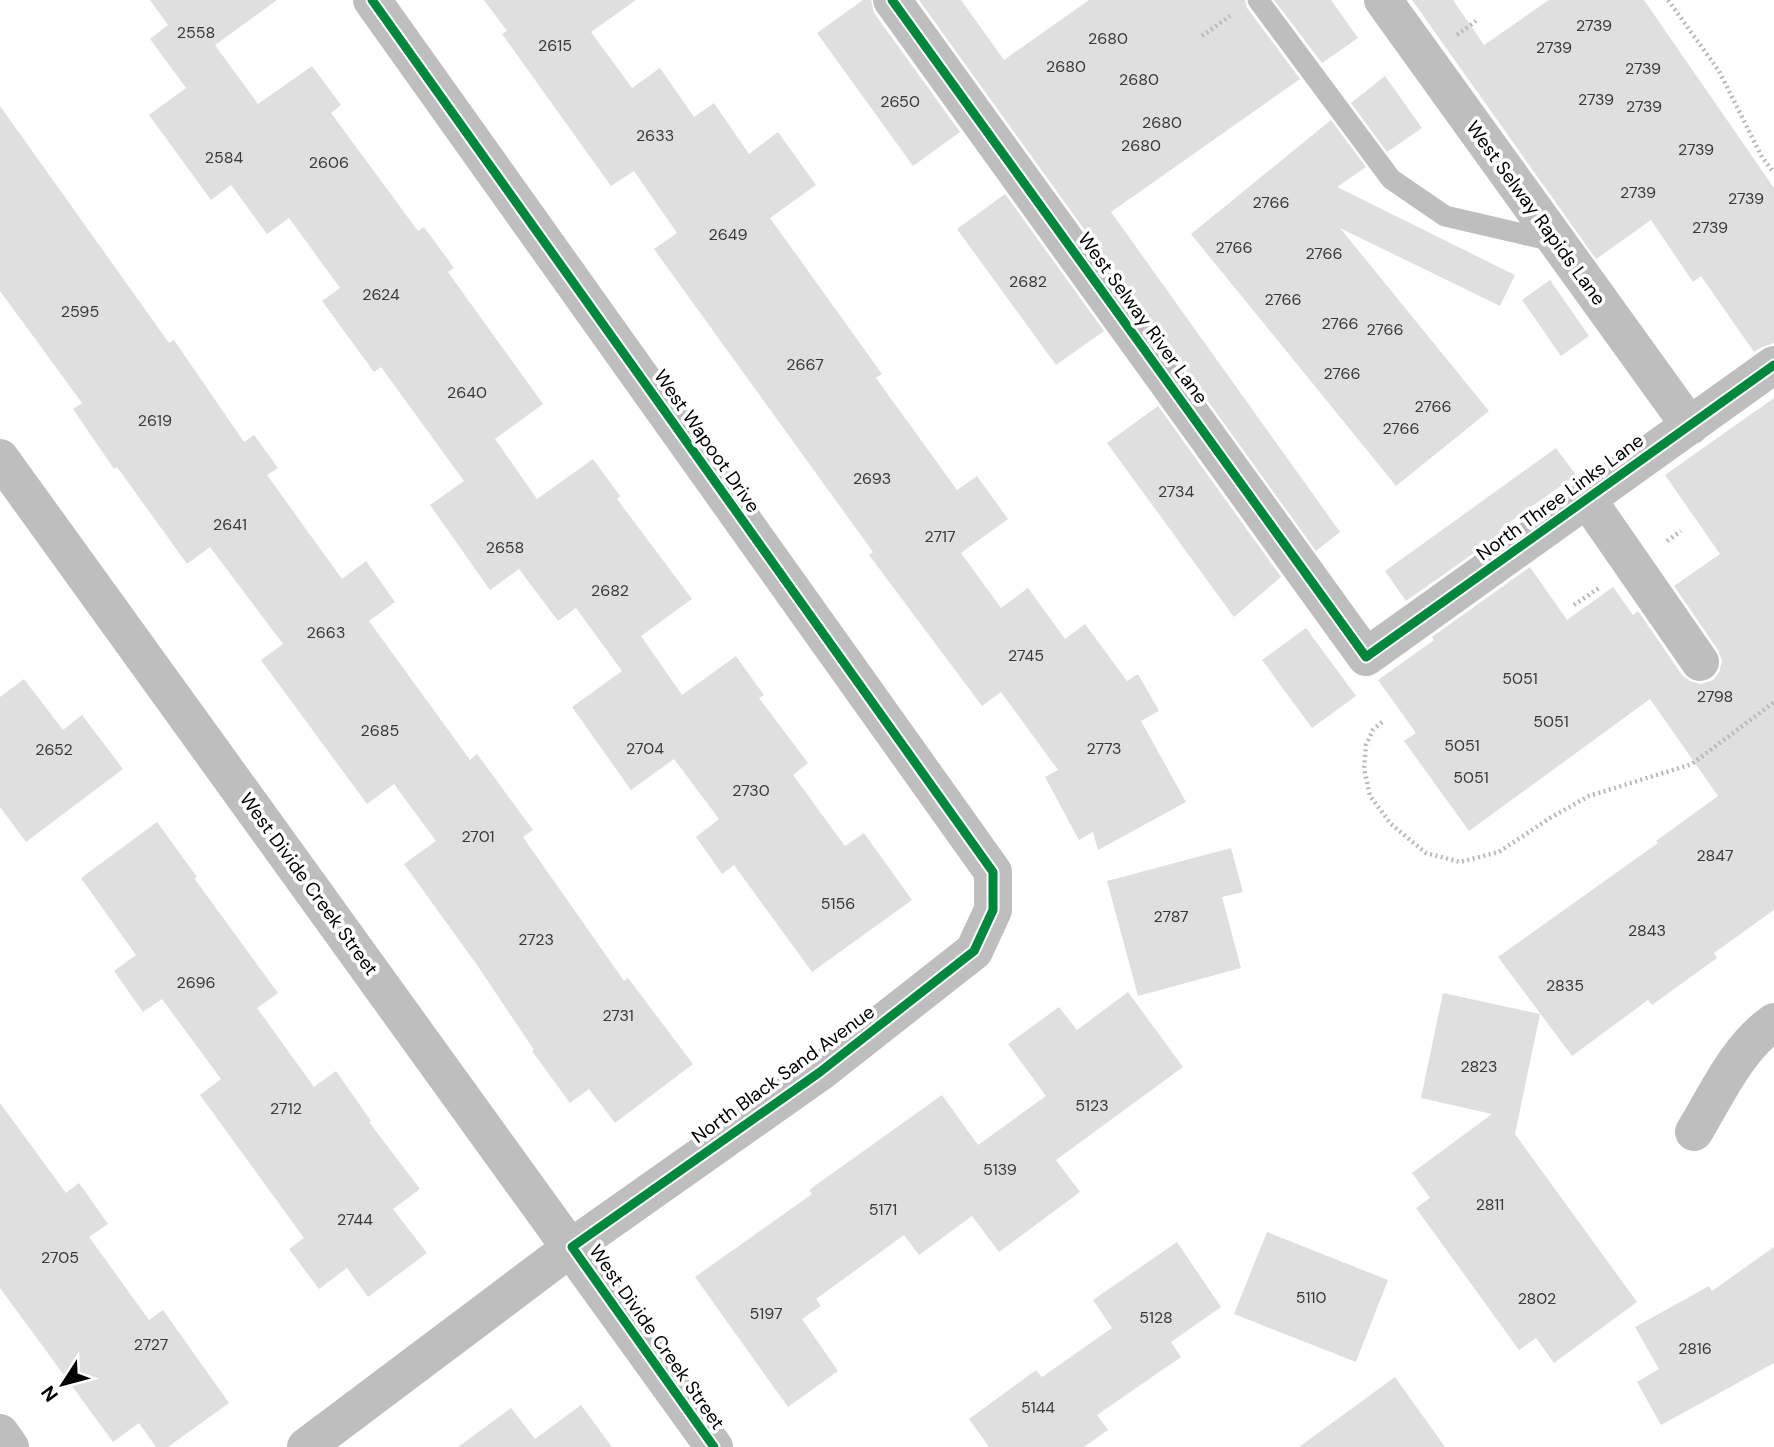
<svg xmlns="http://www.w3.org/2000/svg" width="1774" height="1447" font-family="'DM Sans',sans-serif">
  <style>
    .building { fill: #dfdfdf }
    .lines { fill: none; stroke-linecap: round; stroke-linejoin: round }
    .path { stroke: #b9b9b9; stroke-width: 4.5; stroke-dasharray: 2 3.5; stroke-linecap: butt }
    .service { stroke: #bebebe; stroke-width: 21 }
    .minor { stroke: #bebebe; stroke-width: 38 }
    .cycleway-casing { stroke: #fff; stroke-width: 13 }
    .cycleway { stroke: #00873e; stroke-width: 9 }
    .labels { text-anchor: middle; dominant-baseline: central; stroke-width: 7; stroke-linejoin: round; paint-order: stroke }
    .number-label { font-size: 16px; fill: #383838 }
    .street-label { font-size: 19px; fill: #000; stroke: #fff }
  </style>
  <rect width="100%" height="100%" fill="#fff"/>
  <path class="building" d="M150,0h127l-62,45 43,59 54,-38 29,39 -10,8 87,118 6,-4 30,41 -6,4 95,132 -48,35 42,60 56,-40 27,37 -3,3 75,100 -51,37 41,59 54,-39 28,39 -5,3 49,65 -15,12 52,71 19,-13 48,67 -100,72 -78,-107 -12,9 -26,-37 23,-18 -45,-60 -43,31 -59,-83 50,-36 -46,-63 -18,13 -39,-52 -29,21 -60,-85 34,-24 -83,-114 -7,5 -52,-71 18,-13 -51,-70 -22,16 -36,-49 -20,15 -62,-85 37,-27 -36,-49 18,-14z
    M484,0h152l-45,32 41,56 28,-20 34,49 20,-14 35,51 29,-22 38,53 -46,33 112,156 -6,4 81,112 20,-14 31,43 -47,34 40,55 27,-20 37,51 20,-15 42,57 11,-7 21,37 -18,10 45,81 -88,48 -5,-18 -14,8 -34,-63 13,-7 -57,-78 -19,14 -113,-151 4,-3 -219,-303 23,-16 -43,-62 -23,15 -109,-152 5,-3z
    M863,0h8l3,13 86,119 -47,34 -96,-133z
    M919,0h42l43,60 85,-60h156l2,8 53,71 -189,133 229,320 -24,19z
    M1274,0h57l27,38 -36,25z
    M1412,0h41l31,45 65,-45h95l130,188v155l-12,4 -8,5 -53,-76 -8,6 -42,-62 -55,39z
    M1385,76l37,52 -35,24 -36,-49z
    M0,106l169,237 5,-3 70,102 10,-7 24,33 -11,7 75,104 24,-18 29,41 -26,19 101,139 7,-6 56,76 -10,7 101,144 4,-3 65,86 -78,59 -26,-34 -19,14 -38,-52 2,-1 -57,-85 -73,-101 32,-23 -42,-57 -27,20 -106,-144 22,-16 -73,-97 -23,17 -70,-97 -3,2 -41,-60 9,-6 -82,-112z
    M1331,120l35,47 -29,20 178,88 -15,31 -160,-78 149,183 -93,75 -205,-252z
    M1005,194l99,137 -48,34 -99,-136z
    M1550,280l39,56 -28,20 -39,-56z
    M1774,398v512l-60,43 3,5 -65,47 -4,-5 -76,56 -74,-99 160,-114 -2,-2 62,-45 -68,-97 -181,132 -65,-90 12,-8 -38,-53 56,-40 -2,-3 98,-70 37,53 46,-33 20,28 5,-4 44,64 8,6 11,3 12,-4 6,-8 3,-11 -4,-11 -44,-64 46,-32 -55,-79z
    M1158,406l123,171 -47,40 -127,-174z
    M1556,448l20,27 -73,52 2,4 -99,70 -21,-30z
    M1306,628l50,68 -44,32 -50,-68z
    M24,679l39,51 19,-15 41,54 -97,73 -26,-35v-110z
    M157,822l40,55 -3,1 84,115 -21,15 57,79 22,-16 35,50 -2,1 51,67 -27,20 34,44 -59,44 -21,-29 -28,21 -30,-40 15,-11 -104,-143 21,-16 -59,-80 -19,13 -29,-41 22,-16 -55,-77z
    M1231,848l12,44 -21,5 19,71 -103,28 -31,-115z
    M1128,992l55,75 -127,93 24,32 -81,60 -27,-36 -53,39 -15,-20 -88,64 5,7 -19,13 36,52 -50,36 -93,-130 117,-83 -3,-4 133,-95 36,50 68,-49 -38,-52 51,-37 18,23z
    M1443,993l97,21 -25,120 122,168 -83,61 -18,-25 -17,12 -103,-142 14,-10 -18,-25 80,-59 -71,-16z
    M0,1103l66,90 13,-10 29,41 -19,13 60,83 14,-10 66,93 -61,44h-12l-17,-24 -26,19 -113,-154z
    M1267,1232l121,48 -32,82 -122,-48z
    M1177,1242l44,65 -50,35 10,15 -84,58 11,15 -24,17h-95l-20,-28 67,-49 6,7 70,-49 -19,-28z
    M1774,1247v116l-113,62 -24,-43 22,-13 -24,-42 74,-41 3,5z
    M1395,1377l50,70h-146z
    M581,1405l31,42h-154l53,-39 24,31z"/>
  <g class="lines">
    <path class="path" d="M1668,0l51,71 43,86 12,16
      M1457,35l19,-14
      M1202,36l28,-20
      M1667,541l14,-10
      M1574,605l25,-17
      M1382,722l-9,8 -7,15 -2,23 6,28 21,28 35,29 34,9 39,-10 51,-34 39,-22 103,-32 82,-62"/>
    <path class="service" d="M1258,0l133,179 54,37 112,26"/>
    <path class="minor" d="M892,0l474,657 408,-292
      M1383,0l307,426
      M0,458l714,989
      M1587,499l113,163
      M1694,1132c23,-38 43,-84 80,-110
      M0,1433l10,14
      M306,1447l266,-200 248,-175 154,-121 19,-41v-38l-621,-872"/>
    <defs>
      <path id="cycleway" d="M372,0l621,872v38l-19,41 -154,121 -248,175 142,200
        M892,0l474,657 408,-292"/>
    </defs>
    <use href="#cycleway" class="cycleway-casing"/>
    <use href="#cycleway" class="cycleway"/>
  </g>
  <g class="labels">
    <g class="number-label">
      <text x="1594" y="25">2739</text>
      <text x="196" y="32">2558</text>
      <text x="1108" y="38">2680</text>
      <text x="555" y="45">2615</text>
      <text x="1554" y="47">2739</text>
      <text x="1066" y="66">2680</text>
      <text x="1643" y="68">2739</text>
      <text x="1139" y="79">2680</text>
      <text x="1596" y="99">2739</text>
      <text x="900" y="101">2650</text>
      <text x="1644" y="106">2739</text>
      <text x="1162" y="122">2680</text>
      <text x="655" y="135">2633</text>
      <text x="1141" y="145">2680</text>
      <text x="1696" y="149">2739</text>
      <text x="224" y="157">2584</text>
      <text x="329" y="162">2606</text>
      <text x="1638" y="192">2739</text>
      <text x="1746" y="198">2739</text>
      <text x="1271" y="202">2766</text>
      <text x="1710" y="227">2739</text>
      <text x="728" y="234">2649</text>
      <text x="1234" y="247">2766</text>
      <text x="1324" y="253">2766</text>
      <text x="1028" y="281">2682</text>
      <text x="381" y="294">2624</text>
      <text x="1283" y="299">2766</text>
      <text x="80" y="311">2595</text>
      <text x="1340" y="323">2766</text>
      <text x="1385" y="329">2766</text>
      <text x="805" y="364">2667</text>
      <text x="1342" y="373">2766</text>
      <text x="467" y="392">2640</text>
      <text x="1433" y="406">2766</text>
      <text x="155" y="420">2619</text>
      <text x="1401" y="428">2766</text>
      <text x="872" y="478">2693</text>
      <text x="1176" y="491">2734</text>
      <text x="230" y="524">2641</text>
      <text x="940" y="536">2717</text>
      <text x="505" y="547">2658</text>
      <text x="610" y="590">2682</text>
      <text x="326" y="632">2663</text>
      <text x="1026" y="655">2745</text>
      <text x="1520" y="678">5051</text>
      <text x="1715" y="696">2798</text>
      <text x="1551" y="721">5051</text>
      <text x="380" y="730">2685</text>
      <text x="1462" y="745">5051</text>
      <text x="645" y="748">2704</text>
      <text x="1104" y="748">2773</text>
      <text x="54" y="749">2652</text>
      <text x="1471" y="777">5051</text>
      <text x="751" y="790">2730</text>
      <text x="478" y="836">2701</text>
      <text x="1715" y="855">2847</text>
      <text x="838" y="903">5156</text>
      <text x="1171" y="916">2787</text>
      <text x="1647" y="930">2843</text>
      <text x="536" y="939">2723</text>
      <text x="196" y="982">2696</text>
      <text x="1565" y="985">2835</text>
      <text x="618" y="1015">2731</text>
      <text x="1479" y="1066">2823</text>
      <text x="1092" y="1105">5123</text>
      <text x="286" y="1108">2712</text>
      <text x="1000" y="1169">5139</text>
      <text x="1490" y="1204">2811</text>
      <text x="883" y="1209">5171</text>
      <text x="355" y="1219">2744</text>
      <text x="60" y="1257">2705</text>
      <text x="1311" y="1297">5110</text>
      <text x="1537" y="1298">2802</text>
      <text x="766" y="1313">5197</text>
      <text x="1156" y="1317">5128</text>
      <text x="151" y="1344">2727</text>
      <text x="1695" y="1348">2816</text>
      <text x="1038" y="1407">5144</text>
    </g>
    <g class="street-label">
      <text transform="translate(1536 213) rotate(54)">West Selway Rapids Lane</text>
      <text transform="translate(1143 318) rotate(54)">West Selway River Lane</text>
      <text transform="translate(707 441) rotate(55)">West Wapoot Drive</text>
      <text transform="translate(1560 497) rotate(-36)">North Three Links Lane</text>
      <text transform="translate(309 884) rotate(54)">West Divide Creek Street</text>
      <text transform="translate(783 1074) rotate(-36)">North Black Sand Avenue</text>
      <text transform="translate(657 1337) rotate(55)">West Divide Creek Street</text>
    </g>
  </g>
  <g transform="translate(63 1384) rotate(234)" stroke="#ffffff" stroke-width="5" paint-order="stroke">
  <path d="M0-5L12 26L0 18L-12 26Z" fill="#000000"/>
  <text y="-10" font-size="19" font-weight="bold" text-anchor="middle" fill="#000000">N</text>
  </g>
</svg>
